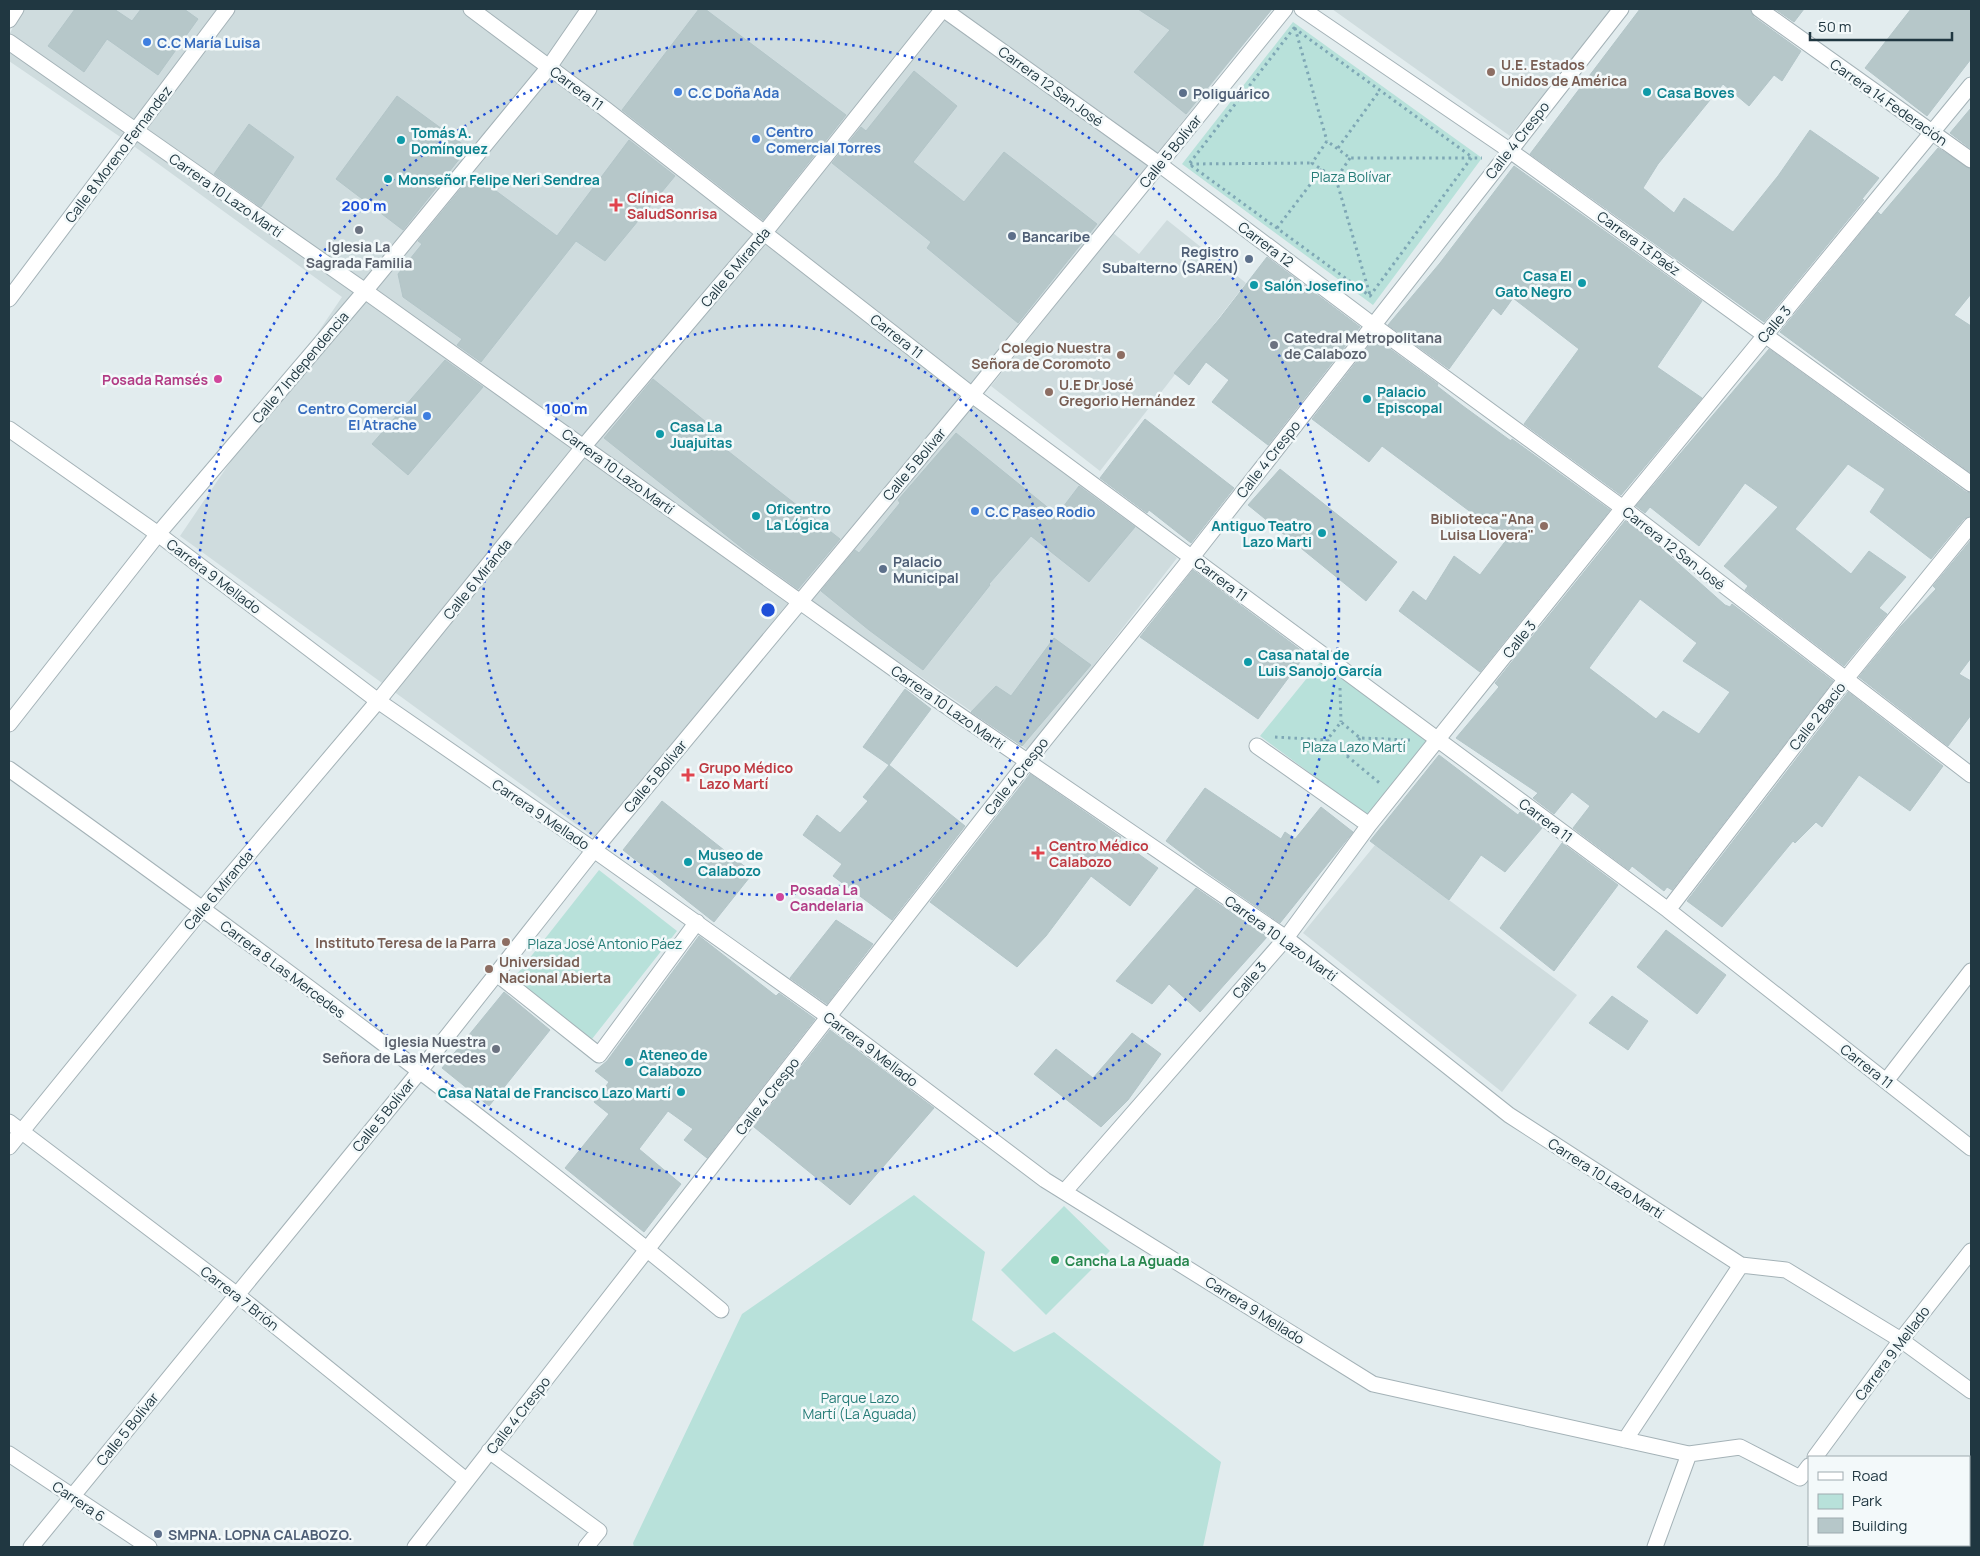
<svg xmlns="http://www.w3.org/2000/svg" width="1980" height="1556" font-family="Manrope,sans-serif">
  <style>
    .built { fill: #cfdcde }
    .green { fill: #b8e1da }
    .building { fill: #b6c7c9; stroke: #b3c5c8; fill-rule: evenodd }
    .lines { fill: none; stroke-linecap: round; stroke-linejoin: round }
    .minor-casing { stroke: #a4b2b7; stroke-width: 17 }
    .path { stroke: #7ea7b5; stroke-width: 3; stroke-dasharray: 2.5 4; stroke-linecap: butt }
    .minor { stroke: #fff; stroke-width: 15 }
    .ring { fill: none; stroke: #1d4ed8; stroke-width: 2.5; stroke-dasharray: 2.5 5 }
    .shop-dot { fill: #3f7fe0; stroke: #f3f9fa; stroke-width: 2 }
    .education-dot { fill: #8d6e63; stroke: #f3f9fa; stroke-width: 2 }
    .culture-dot { fill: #0f9aa8; stroke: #f3f9fa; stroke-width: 2 }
    .service-dot { fill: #5c6f8a; stroke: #f3f9fa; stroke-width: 2 }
    .health-dot { fill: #e0444e; stroke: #f3f9fa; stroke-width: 2 }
    .worship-dot { fill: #6b7280; stroke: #f3f9fa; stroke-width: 2 }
    .hotel-dot { fill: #d1479c; stroke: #f3f9fa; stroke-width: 2 }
    .leisure-dot { fill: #2e9e5b; stroke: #f3f9fa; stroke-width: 2 }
    .labels { text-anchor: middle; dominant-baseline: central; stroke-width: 5; stroke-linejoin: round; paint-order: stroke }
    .shop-label { font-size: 14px; font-weight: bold; fill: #366cbe; stroke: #f3f9fa; text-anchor: start }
    .education-label { font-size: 14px; font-weight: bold; fill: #785e54; stroke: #f3f9fa; text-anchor: start }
    .street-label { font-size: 14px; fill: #203741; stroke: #f3f9fa }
    .culture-label { font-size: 14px; font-weight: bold; fill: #0d838f; stroke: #f3f9fa; text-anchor: start }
    .service-label { font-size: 14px; font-weight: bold; fill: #4e5e75; stroke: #f3f9fa; text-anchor: start }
    .park-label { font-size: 14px; fill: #257c77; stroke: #f3f9fa }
    .health-label { font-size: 14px; font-weight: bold; fill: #be3a42; stroke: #f3f9fa; text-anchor: start }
    .worship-label { font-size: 14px; font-weight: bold; fill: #5b616d; stroke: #f3f9fa }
    .hotel-label { font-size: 14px; font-weight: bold; fill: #b23c85; stroke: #f3f9fa; text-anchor: end }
    .leisure-label { font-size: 14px; font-weight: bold; fill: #27864d; stroke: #f3f9fa; text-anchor: start }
    .centre { fill: #1d4ed8; stroke: #f3f9fa; stroke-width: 2.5 }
    .ring-label { font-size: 15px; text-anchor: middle; font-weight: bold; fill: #1d4ed8; stroke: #f3f9fa; stroke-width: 5; stroke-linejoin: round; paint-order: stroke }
  </style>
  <rect width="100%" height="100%" fill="#e2ecee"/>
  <path class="built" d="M22,9h1250l-129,162 7,5 -179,213 206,169 -149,192 -231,-158 -202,246 -415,-302 162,-239 -207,-150 -126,-86v-26z
    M1332,9h280l-102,127z
    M1167,220l79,63 -146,188 -109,-85 122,-153 26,21z
    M1375,845l202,150 -75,97 -199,-159z"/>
  <path class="green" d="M1293,22l189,136 -109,147 -191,-141z
    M1320,662l108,79 -60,75 -108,-80z
    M599,870l78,61 -85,108 -78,-61z
    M914,1195l71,57 -13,68 42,32 40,-20 167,130 -18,85h-569l-1,-4 109,-229z
    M1064,1206l46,45 -64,64 -45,-45z"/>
  <path class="building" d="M75,9h39l18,12 9,-12h43l14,10 -40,56 -51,-36 -23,33 -36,-26z
    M699,9h6l141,106 -83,105 -141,-110z
    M1138,9h134l-86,105 -52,-42 36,-42z
    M1640,9h110l4,8 47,34 -19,30 -8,-6 -25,31 -26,-22 -65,80 -15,24 31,25 10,-15 49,34 45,-56 32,-46 69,48 -17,21 2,1 -100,122 -234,-168z
    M1775,9h29l-10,13z
    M1911,9h60v50l-44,57 -62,-48z
    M914,71l43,35 -44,56 51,40 40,-50 93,72 -79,99 -91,-75 4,-6 -99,-79 29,-36 5,4z
    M397,96l71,52 -65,82 -67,-51z
    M1971,108v41l-21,-16z
    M249,124l45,33 -33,50 -47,-33z
    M629,140l46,36 -70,85 -29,-20 -95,121 -24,-17 5,-6 -59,-42 -5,-23 24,-30 -4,-3 55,-67 84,62z
    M1938,148l33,21v125l-17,21 17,11v147l-191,-141 98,-120 3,3z
    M1514,166l188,135 -45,66 45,31 -81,97 -97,-71 55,-75 -66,-51 -12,17 -8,-7 -44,61 -61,-44 52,-62z
    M1267,257l93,70 -92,118 -56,-43 17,-22 -23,-18 -17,23 -15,-12 46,-55z
    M1375,338l63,46 -1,2 26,20 48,35 1,-2 98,71 -130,162 -81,-61 14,-20 13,10 28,-45 26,19 27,-36 -125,-93 -13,16 -57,-43z
    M1769,349l197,143 5,1v23l-7,3 -33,40 -61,-47 15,-23 -37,-25 -53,65 56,45 18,-23 37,26 -27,31 8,6 -43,52 -99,-76 3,-4 -24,-20 54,-59 -33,-24 -46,63 -49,-39 -5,6 -9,-7z
    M445,360l38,27 -75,88 -36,-31z
    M653,379l63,51 -6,7 130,102 -42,50 -51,-37 -143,-114z
    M1145,419l89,69 -43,55 -42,-33 -2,3 -47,-35z
    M956,433l101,82 22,-29 56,41 -46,55 -58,-46 -42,48 1,1 -67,85 -54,-40 -48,-39 34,-41 4,3 41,-50 -2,-3z
    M1280,469l117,93 -31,39 -118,-96z
    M1625,521l37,28 63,56 5,2 2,-3 101,77 -161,209 -5,-3 -3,4 -32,-25 -3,4 -56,-42 17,-22 -18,-14 -18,22 -21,-16 5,-5 -82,-55 43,-51 -4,-4zM1640,599l57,44 -14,18 47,31 -31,42 -36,-23 -7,8 -67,-51z
    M1971,540v118l-12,16 12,7v34l-23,31 -89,-69 42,-51 35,-37 -3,-3z
    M1193,570l113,84 -48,65 -118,-82z
    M1054,638l37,27 -69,81 -51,-34 25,-26 15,10z
    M905,689l26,20 -42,56 -26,-18z
    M1848,692l95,74 -33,45 -51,-36 -37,52 -6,-5 -21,21 -2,-2 -71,86 -35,-26z
    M1439,755l79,60 2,-3 22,16 -37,44 -24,-17 -32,45 -79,-59z
    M889,765l76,61 -73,94 -59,-44 9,-12 -39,-29 14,-20 23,18 28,-32 -5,-4z
    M1030,774l91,63 -2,3 39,28 -28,38 -39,-30 -45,60 -29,31 -87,-65z
    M1205,788l76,51 4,-7 10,7 26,-32 32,25 -73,91 -72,-50 -42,-32z
    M662,801l91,72 -39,49 -91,-72z
    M1562,843l56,42 -64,86 -54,-43z
    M1196,888l71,49 -67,75 -31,-28 -17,20 -36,-23z
    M836,920l37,24 -46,60 -37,-26z
    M1666,930l60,45 -29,39 -60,-47z
    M699,936l77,60 3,-3 36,26 -108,139 -23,-18 9,-11 -25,-18 -29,38 42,35 -37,48 -79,-64 44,-54 -15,-12 15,-20 -14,-11 12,-10z
    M504,992l46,38 -61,76 -47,-38z
    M1612,996l36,25 -20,29 -39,-27z
    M830,1030l104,78 -84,97 -96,-78z
    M1132,1033l29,21 -33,46 -27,27 -67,-53 22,-25 37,29z"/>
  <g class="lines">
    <defs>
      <path id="minor" d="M471,9l133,99 368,287 696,515 303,238
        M943,9l216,155 214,161 250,183 348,267
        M1302,9l207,141 462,334
        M1759,9l212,151
        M9,20l7,-11
        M9,42l356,249 571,408 350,239 223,177 232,150 45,5 115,70 70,51
        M9,299l218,-290
        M9,429l149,105 220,167 216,149 235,167 216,163 328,204 316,70 51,-7 60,31 9,-12
        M9,724l149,-190 207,-243 184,-224 40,-58
        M1257,746l112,79
        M9,769c242,173 482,351 712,541
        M1668,910l177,-230 126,-155
        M497,974l102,81 98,-133
        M1886,1081l85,-110
        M9,1122l227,172 230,186
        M9,1147l194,-239 175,-207 206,-255 181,-214 178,-223
        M1065,1191l221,-253 83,-113 254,-317 348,-423
        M1625,1440l116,-175
        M489,1451l110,80 -13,16
        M9,1454l140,93
        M1815,1457l86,-117 70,-89
        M1969,1486l2,-4
        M31,1547l388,-475 175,-222 378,-455 313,-386
        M415,1547l612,-785 165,-205 429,-548
        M1655,1547l34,-93
        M1926,1547l2,-2"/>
    </defs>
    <use href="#minor" class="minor-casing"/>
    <path class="path" d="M1294,28l178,129 -102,139 -181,-132z
      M1295,28l32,113
      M1338,148l42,-58
      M1350,158l-14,21 -24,-16 15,-22 23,17h132
      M1190,164l122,-1
      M1336,179l34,116
      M1277,228l45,-59
      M1340,688l1,34
      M1275,737l52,3
      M1360,738l-13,18 -20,-16 14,-18 19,16 50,2
      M1347,756l35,29"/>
    <use href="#minor" class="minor"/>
  </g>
  <g class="ring">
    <circle cx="768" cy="610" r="285"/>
    <circle cx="768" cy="610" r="571"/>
  </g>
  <g class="shop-dot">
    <circle cx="147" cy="42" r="5"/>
    <circle cx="678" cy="92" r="5"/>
    <circle cx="756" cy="139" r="5"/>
    <circle cx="427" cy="416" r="5"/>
    <circle cx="975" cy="511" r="5"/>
  </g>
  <g class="education-dot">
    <circle cx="1491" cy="72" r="5"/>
    <circle cx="1121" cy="355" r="5"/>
    <circle cx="1049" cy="392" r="5"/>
    <circle cx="1544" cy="526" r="5"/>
    <circle cx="506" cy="942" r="5"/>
    <circle cx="489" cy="969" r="5"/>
  </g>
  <g class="culture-dot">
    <circle cx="1647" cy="92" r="5"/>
    <circle cx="401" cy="140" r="5"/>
    <circle cx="388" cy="179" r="5"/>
    <circle cx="1582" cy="283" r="5"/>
    <circle cx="1254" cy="285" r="5"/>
    <circle cx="1367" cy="399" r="5"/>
    <circle cx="660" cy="434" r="5"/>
    <circle cx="756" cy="516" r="5"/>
    <circle cx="1322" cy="533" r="5"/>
    <circle cx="1248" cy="662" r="5"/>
    <circle cx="688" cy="862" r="5"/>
    <circle cx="629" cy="1062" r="5"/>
    <circle cx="681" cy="1092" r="5"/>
  </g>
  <g class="service-dot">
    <circle cx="1183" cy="93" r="5"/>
    <circle cx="1012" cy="236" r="5"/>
    <circle cx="1249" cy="259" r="5"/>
    <circle cx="883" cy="569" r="5"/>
    <circle cx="158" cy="1534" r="5"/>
  </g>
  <g class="health-dot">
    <path d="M613.5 197.5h5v5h5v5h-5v5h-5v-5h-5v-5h5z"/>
    <path d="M685.5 767.5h5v5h5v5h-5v5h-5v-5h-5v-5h5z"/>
    <path d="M1035.5 845.5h5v5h5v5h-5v5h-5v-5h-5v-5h5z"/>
  </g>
  <g class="worship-dot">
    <circle cx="359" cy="230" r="5"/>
    <circle cx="1274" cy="345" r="5"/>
    <circle cx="496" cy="1049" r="5"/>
  </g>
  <g class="hotel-dot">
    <circle cx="218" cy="379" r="5"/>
    <circle cx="780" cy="897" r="5"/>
  </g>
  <circle class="leisure-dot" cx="1055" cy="1260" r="5"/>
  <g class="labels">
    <g class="shop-label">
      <text x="157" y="42">C.C María Luisa</text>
      <text x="688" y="92">C.C Doña Ada</text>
      <text x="766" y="131">Centro<tspan x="766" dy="16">Comercial Torres</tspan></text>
      <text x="417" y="408" text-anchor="end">Centro Comercial<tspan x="417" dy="16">El Atrache</tspan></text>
      <text x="985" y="511">C.C Paseo Rodio</text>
    </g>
    <g class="education-label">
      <text x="1501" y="64">U.E. Estados<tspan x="1501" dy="16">Unidos de América</tspan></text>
      <text x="1111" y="347" text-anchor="end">Colegio Nuestra<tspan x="1111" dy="16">Señora de Coromoto</tspan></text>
      <text x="1059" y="384">U.E Dr José<tspan x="1059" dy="16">Gregorio Hernández</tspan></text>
      <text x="1534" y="518" text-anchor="end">Biblioteca "Ana<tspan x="1534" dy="16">Luisa Llovera"</tspan></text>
      <text x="496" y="942" text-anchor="end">Instituto Teresa de la Parra</text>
      <text x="499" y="961">Universidad<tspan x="499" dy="16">Nacional Abierta</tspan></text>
    </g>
    <g class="street-label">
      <text transform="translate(1051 86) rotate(36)">Carrera 12 San José</text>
      <text transform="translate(577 88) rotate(37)">Carrera 11</text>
      <text transform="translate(1889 102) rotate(35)">Carrera 14 Federación</text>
      <text transform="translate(1517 140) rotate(-52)">Calle 4 Crespo</text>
      <text transform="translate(1170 151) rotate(-51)">Calle 5 Bolívar</text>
      <text transform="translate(118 154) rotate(-53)">Calle 8 Moreno Fernandez</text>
      <text transform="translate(226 195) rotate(35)">Carrera 10 Lazo Martí</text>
      <text transform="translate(1639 243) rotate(36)">Carrera 13 Paéz</text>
      <text transform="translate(1266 244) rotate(37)">Carrera 12</text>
      <text transform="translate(735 267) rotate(-50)">Calle 6 Miranda</text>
      <text transform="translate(1774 324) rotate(-50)">Calle 3</text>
      <text transform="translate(897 336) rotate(38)">Carrera 11</text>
      <text transform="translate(300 367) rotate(-50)">Calle 7 Independencia</text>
      <text transform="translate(1268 459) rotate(-52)">Calle 4 Crespo</text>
      <text transform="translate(914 464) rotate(-50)">Calle 5 Bolívar</text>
      <text transform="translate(618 471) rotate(36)">Carrera 10 Lazo Martí</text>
      <text transform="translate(1674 548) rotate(38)">Carrera 12 San José</text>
      <text transform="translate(214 576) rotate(37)">Carrera 9 Mellado</text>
      <text transform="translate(477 579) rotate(-51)">Calle 6 Miranda</text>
      <text transform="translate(1221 579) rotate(37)">Carrera 11</text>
      <text transform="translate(1519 639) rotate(-51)">Calle 3</text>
      <text transform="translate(948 707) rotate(35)">Carrera 10 Lazo Martí</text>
      <text transform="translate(1817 716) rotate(-52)">Calle 2 Bacio</text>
      <text transform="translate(655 776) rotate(-50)">Calle 5 Bolívar</text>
      <text transform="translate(1016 776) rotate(-52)">Calle 4 Crespo</text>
      <text transform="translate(541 814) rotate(34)">Carrera 9 Mellado</text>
      <text transform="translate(1546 820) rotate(37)">Carrera 11</text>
      <text transform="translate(218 890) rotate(-50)">Calle 6 Miranda</text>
      <text transform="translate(1281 938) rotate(36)">Carrera 10 Lazo Martí</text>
      <text transform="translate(283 969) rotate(37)">Carrera 8 Las Mercedes</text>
      <text transform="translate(1249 980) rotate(-49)">Calle 3</text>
      <text transform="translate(871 1049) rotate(37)">Carrera 9 Mellado</text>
      <text transform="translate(1867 1066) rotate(38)">Carrera 11</text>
      <text transform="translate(767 1096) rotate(-52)">Calle 4 Crespo</text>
      <text transform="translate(383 1115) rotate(-51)">Calle 5 Bolívar</text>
      <text transform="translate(1606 1178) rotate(33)">Carrera 10 Lazo Martí</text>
      <text transform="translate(240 1298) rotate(38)">Carrera 7 Brión</text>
      <text transform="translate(1255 1310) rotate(32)">Carrera 9 Mellado</text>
      <text transform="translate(1892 1353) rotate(-53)">Carrera 9 Mellado</text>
      <text transform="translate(518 1415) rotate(-52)">Calle 4 Crespo</text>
      <text transform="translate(127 1429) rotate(-51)">Calle 5 Bolívar</text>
      <text transform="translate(79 1501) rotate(34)">Carrera 6</text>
    </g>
    <g class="culture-label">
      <text x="1657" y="92">Casa Boves</text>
      <text x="411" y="132">Tomás A.<tspan x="411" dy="16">Domínguez</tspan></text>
      <text x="398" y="179">Monseñor Felipe Neri Sendrea</text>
      <text x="1572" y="275" text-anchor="end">Casa El<tspan x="1572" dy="16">Gato Negro</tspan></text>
      <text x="1264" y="285">Salón Josefino</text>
      <text x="1377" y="391">Palacio<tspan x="1377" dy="16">Episcopal</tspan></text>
      <text x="670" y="426">Casa La<tspan x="670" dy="16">Juajuitas</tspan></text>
      <text x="766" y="508">Oficentro<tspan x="766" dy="16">La Lógica</tspan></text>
      <text x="1312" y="525" text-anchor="end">Antiguo Teatro<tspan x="1312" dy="16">Lazo Marti</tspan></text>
      <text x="1258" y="654">Casa natal de<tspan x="1258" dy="16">Luis Sanojo García</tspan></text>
      <text x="698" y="854">Museo de<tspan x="698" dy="16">Calabozo</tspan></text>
      <text x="639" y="1054">Ateneo de<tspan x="639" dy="16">Calabozo</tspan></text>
      <text x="671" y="1092" text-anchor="end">Casa Natal de Francisco Lazo Martí</text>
    </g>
    <g class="service-label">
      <text x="1193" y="93">Poliguárico</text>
      <text x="1022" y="236">Bancaribe</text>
      <text x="1239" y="251" text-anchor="end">Registro<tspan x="1239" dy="16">Subalterno (SAREN)</tspan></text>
      <text x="893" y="561">Palacio<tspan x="893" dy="16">Municipal</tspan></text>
      <text x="168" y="1534">SMPNA. LOPNA CALABOZO.</text>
    </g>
    <g class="park-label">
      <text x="1351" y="176">Plaza Bolívar</text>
      <text x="1354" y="746">Plaza Lazo Martí</text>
      <text x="605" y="943">Plaza José Antonio Páez</text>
      <text x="860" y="1397">Parque Lazo<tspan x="860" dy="16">Martí (La Aguada)</tspan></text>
    </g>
    <g class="health-label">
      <text x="627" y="197">Clínica<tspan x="627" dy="16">SaludSonrisa</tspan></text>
      <text x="699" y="767">Grupo Médico<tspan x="699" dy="16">Lazo Martí</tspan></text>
      <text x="1049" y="845">Centro Médico<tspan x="1049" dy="16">Calabozo</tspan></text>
    </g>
    <g class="worship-label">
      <text x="359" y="246">Iglesia La<tspan x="359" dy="16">Sagrada Familia</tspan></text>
      <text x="1284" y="337" text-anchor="start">Catedral Metropolitana<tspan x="1284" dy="16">de Calabozo</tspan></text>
      <text x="486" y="1041" text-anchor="end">Iglesia Nuestra<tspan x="486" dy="16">Señora de Las Mercedes</tspan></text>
    </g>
    <g class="hotel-label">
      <text x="208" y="379">Posada Ramsés</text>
      <text x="790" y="889" text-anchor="start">Posada La<tspan x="790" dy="16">Candelaria</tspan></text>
    </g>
    <g class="leisure-label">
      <text x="1065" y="1260">Cancha La Aguada</text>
    </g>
  </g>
  <circle cx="768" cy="610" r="8" class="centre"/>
  <g class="ring-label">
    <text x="364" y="211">200 m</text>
    <text x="566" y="414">100 m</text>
  </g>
  <rect width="1980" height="1556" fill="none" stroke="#203741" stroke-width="20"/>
  <rect x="1808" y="1456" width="162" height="90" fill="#f3f9fa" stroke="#9fabb0"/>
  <rect x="1818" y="1472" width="25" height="8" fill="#ffffff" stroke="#9fabb0"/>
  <text x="1852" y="1481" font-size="15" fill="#203741">Road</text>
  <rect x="1818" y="1494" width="25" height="15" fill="#b8e1da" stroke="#9fabb0"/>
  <text x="1852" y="1506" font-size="15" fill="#203741">Park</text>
  <rect x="1818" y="1518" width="25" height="15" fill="#b6c7c9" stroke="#9fabb0"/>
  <text x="1852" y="1531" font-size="15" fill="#203741">Building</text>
  <path d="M1810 32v8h142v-8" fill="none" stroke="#203741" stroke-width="2.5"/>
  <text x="1818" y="32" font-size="15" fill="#203741" stroke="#f3f9fa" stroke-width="4" paint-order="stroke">50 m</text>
</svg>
